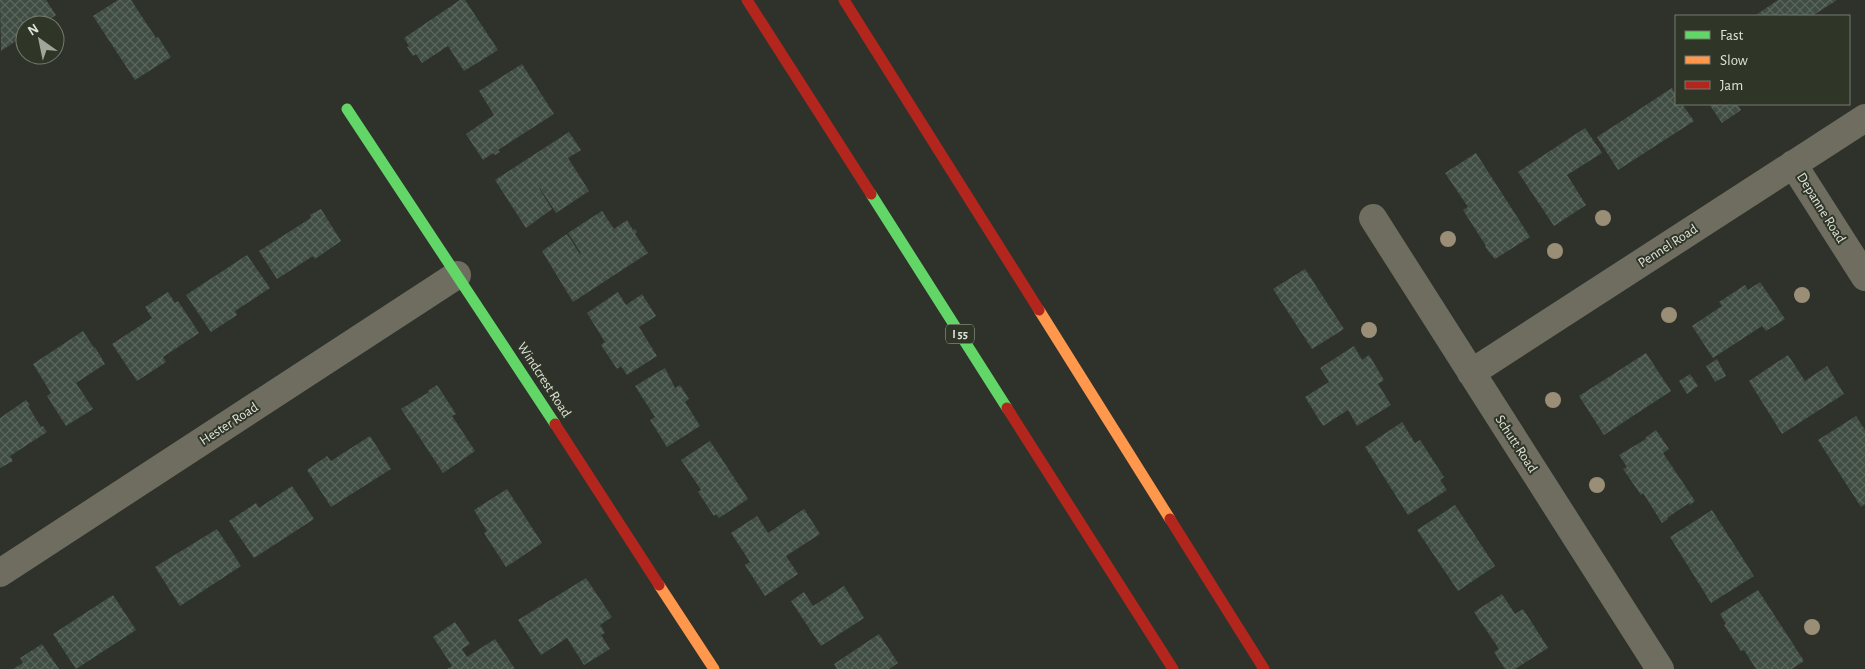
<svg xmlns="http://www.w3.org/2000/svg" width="1865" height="669" font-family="'Alegreya Sans',sans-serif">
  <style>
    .building { fill: url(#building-cross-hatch) }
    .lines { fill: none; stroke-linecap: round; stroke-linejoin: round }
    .street { stroke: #6e6d60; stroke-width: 28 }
    .fast { stroke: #63d668; stroke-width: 11 }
    .slow { stroke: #ff974d; stroke-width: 11 }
    .jam { stroke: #b3261e; stroke-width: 11 }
    .tree { fill: #9b8e76 }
    .labels { text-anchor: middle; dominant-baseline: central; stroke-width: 4; stroke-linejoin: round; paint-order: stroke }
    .shield { fill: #2f3527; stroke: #aaafa4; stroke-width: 1 }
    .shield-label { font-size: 12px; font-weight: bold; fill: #dfe3da }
    .street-label { font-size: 14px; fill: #dfe3da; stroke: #2f3527 }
  </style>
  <defs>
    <pattern id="building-cross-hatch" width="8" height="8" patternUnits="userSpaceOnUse" patternTransform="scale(1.25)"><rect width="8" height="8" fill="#404d43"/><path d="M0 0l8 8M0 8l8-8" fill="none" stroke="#5b665e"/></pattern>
  </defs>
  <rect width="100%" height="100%" fill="#2e322a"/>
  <path class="building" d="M0,0h46l10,15 -15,10h-16v10l-24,16z
    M118,0h13l25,38 2,-1 13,20 -36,23 -42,-64z
    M460,0h5l33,50 -34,21 -16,-25 -26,17 -6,-9 -3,2 -6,-9 2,-1 -5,-8z
    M1778,0h59l-25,16h-55l-1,-1z
    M522,64l32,50 -56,36 2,2 -5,3 -2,-2 -10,7 -17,-26 28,-19 -15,-24z
    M1672,88l4,7v9h6l12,17 -76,49 -21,-33z
    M1709,104h28l4,6 -19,13z
    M1585,128l17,25 -35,22 19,30 -32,21 -36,-54z
    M569,132l12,18 -13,8 21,33 -33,22 -16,-25h-1l13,21 -26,19 -31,-48z
    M1476,153l54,84 -35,22 -10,-12 1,-1 -23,-36 5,-3 -23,-34z
    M321,209l20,32 -26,18 -2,-3 -36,23 -18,-28 52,-33 -1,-3z
    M602,211l12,18 13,-9 6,10 2,-1 2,3 -2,2 13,19 -75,49 -31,-51 25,-17 13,20 1,-1 -13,-20z
    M247,255l23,33 -35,23 2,4 -26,17 -25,-37z
    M1305,269l39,60 -32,20 -39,-60z
    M1760,282l25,37 -19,12 -4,-5 -49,32 -21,-32 30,-20 -3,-4 26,-17 3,5z
    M168,292l7,11 3,-2 21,32 -36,24 3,5 -29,19 -25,-37 40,-26 -7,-11z
    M618,292l8,13 16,-11 14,22 -17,11 18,29 -30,19 -6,-9 -4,3 -16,-24 4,-3 -18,-29z
    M83,331l11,17 1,-1 10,17 -29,19 17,26 -27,17 -19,-30 4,-3 -18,-29z
    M1354,346l8,14 7,-5 15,25 -6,4 13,21 -34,21 -9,-16 -25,16 -18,-29 24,-15 -9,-14z
    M1646,353l25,38 -67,44 -25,-39z
    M1788,355l17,26 22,-15 17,28 -62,40 -33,-53z
    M1717,359l9,17 -11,6 -9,-16z
    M665,368l10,20 5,-3 9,14 -4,3 15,24 -33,21 -17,-27 5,-3 -20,-31z
    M1690,374l8,12 -11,8 -8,-13z
    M437,385l19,29 -4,2 23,35 -32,22 -42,-64 28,-17 -1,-1z
    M26,400l4,5 -2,1 13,21 2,-1 4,6 -37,24 3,5 -13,7v-50z
    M1856,416l9,14v74l-4,3 -43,-67z
    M1402,422l13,21 5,-3 24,37 -4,3 7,10 -39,25 -43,-68z
    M1656,430l13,19 -6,4 32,48 -5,4 -1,-2 -22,15 1,1 -6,4 -19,-30 -2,2 -18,-26 4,-2 -8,-12 27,-16 -1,-1z
    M370,436l21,33 -60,38 -24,-37 20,-14 4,5z
    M710,441l38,58 -29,19 -3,-4 -2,2 -16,-24 3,-2 -20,-30z
    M292,486l22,33 -60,39 -25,-37 27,-18 3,5z
    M507,489l35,54 -36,24 -22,-34 3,-2 -13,-21z
    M1455,505l40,61 -37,25 -41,-61z
    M804,509l16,25 -34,22 12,18 -33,22 -20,-31 5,-3 -19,-29 26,-17 11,17z
    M1712,510l42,66 -43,27 -41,-66z
    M217,529l24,37 -61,40 -25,-39z
    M586,578l26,39 -12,8 5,8 -4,2 9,14 -26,16 -17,-27 -26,17 -23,-35z
    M844,586l20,32 -43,28 -30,-45 13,-9 9,14z
    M1758,590l46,71 -12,8h-36l-12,-19 -3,1 -17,-26 2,-1 -6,-10z
    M1502,594l13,20 8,-5 25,39 -33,21h-10l-11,-17 5,-3 -25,-37z
    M113,595l23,35 -60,39 -23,-35z
    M455,622l15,22 -8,5 5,8 28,-18 20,30h-68l5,-3 -19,-29z
    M879,634l19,29 -9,6h-52l-3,-5z
    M42,644l17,25h-46l10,-6 -3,-5z"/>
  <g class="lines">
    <path class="street" d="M1793,164l72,113
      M1373,218l287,451
      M1471,373l394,-255
      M0,573l457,-298"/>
    <path class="fast" d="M347,109l208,315
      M871,194l136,214"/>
    <path class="slow" d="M1039,310l131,209
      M659,585l55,84"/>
    <path class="jam" d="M747,0l124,194
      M844,0l195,310
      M1007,408l166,261
      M555,424l104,161
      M1170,519l94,150"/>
  </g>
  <g class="tree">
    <circle cx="1603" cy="218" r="8"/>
    <circle cx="1448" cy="239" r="8"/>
    <circle cx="1555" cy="251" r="8"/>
    <circle cx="1802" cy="295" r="8"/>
    <circle cx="1669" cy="315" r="8"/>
    <circle cx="1369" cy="330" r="8"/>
    <circle cx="1553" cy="400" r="8"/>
    <circle cx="1597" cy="485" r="8"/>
    <circle cx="1812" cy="627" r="8"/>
  </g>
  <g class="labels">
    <rect class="shield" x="946" y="324.5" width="28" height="19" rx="4"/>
    <g class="shield-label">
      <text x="960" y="334">I 55</text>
    </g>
    <g class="street-label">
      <text transform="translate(1821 208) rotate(58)">Depanne Road</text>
      <text transform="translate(1668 246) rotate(-33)">Pennel Road</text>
      <text transform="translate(544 380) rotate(57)">Windcrest Road</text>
      <text transform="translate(229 424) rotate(-33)">Hester Road</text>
      <text transform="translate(1516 444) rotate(57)">Schutt Road</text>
    </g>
  </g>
  <rect x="1675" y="15" width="175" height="90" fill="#2f3527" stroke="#757b6f"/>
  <rect x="1685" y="31" width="25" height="8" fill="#63d668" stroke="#757b6f"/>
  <text x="1720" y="40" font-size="15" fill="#dfe3da">Fast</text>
  <rect x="1685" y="56" width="25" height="8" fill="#ff974d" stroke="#757b6f"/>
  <text x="1720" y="65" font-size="15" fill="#dfe3da">Slow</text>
  <rect x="1685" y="81" width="25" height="8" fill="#b3261e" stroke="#757b6f"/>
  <text x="1720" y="90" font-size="15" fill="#dfe3da">Jam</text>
  <g transform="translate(40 40) rotate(327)"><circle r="24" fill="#2f3527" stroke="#757b6f"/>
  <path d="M0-4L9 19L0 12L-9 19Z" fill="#a1a59c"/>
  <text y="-8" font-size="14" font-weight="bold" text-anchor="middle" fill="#dfe3da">N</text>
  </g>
</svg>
